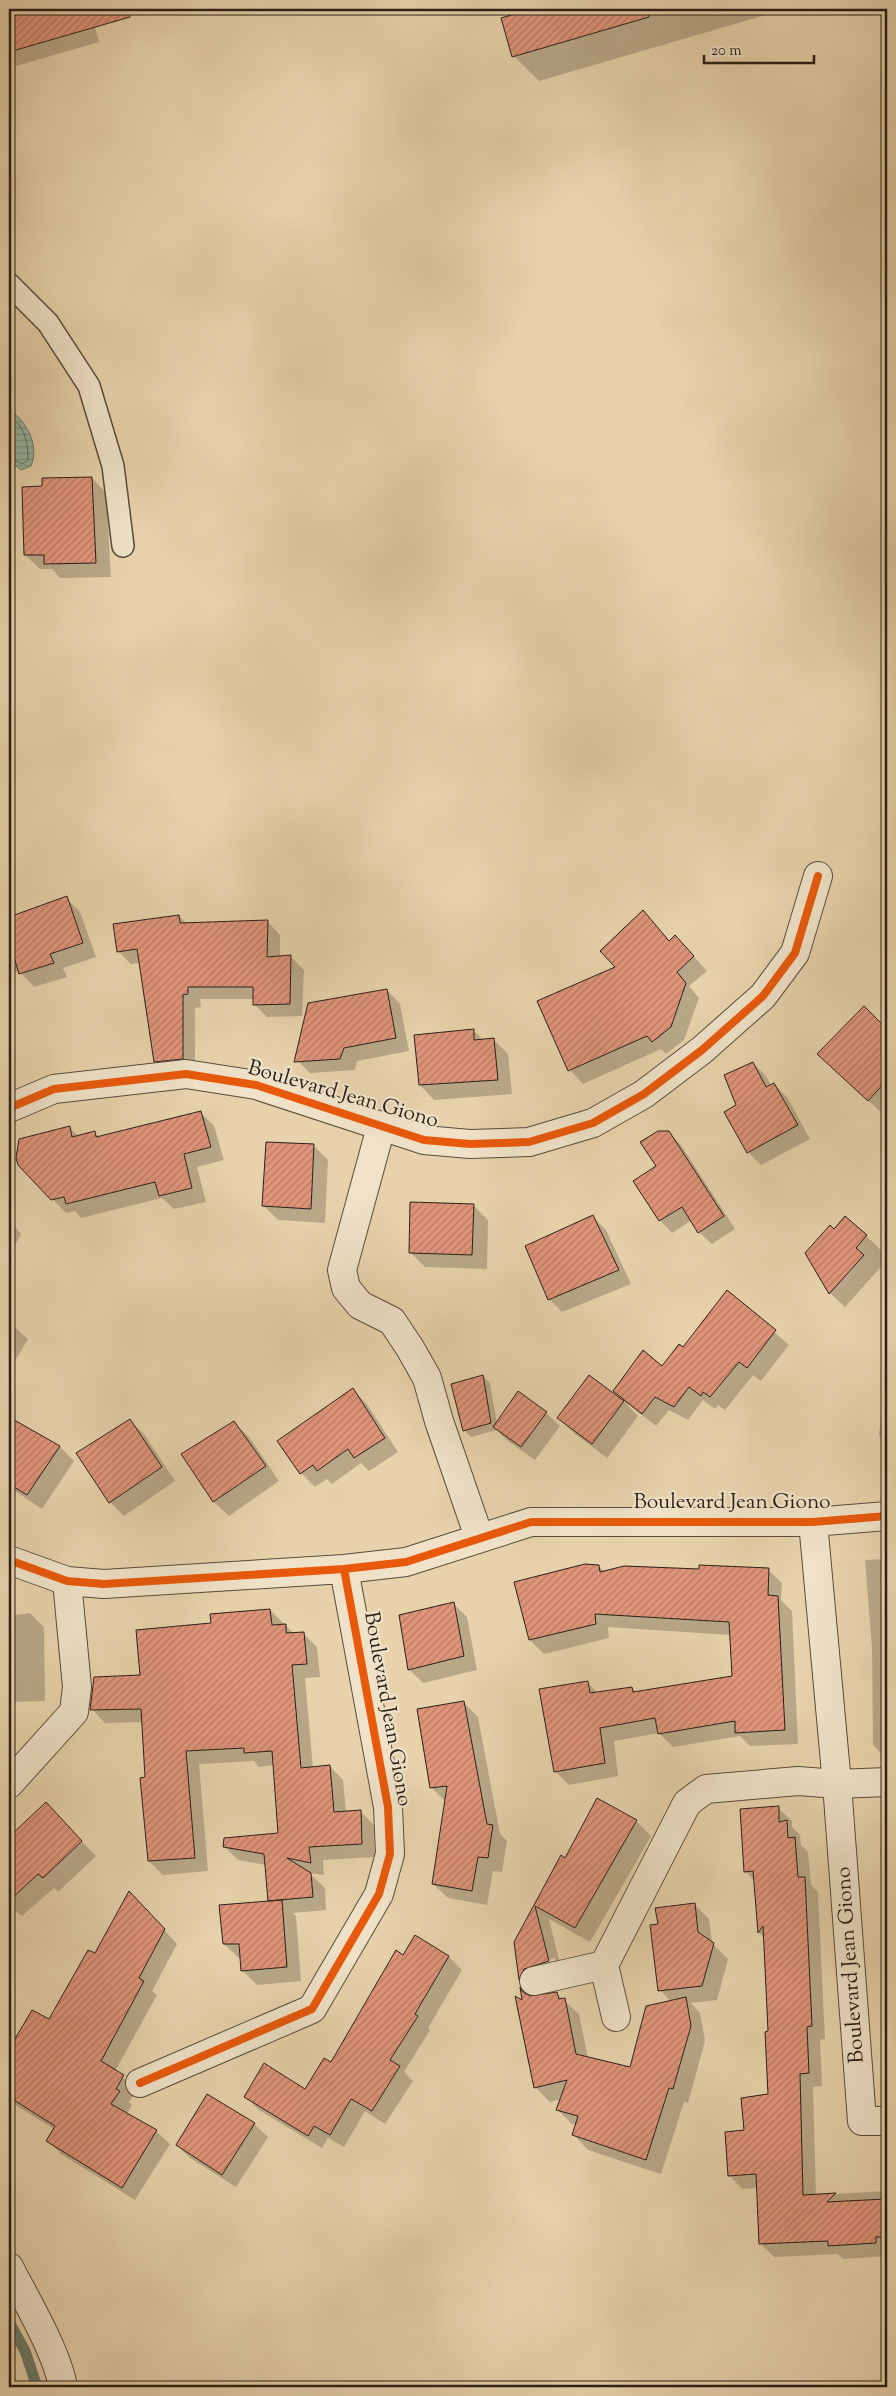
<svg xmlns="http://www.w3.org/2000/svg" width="896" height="2396" font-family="'Sorts Mill Goudy',serif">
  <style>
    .water { fill: url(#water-rules); stroke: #6b7b6c }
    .shadow { fill: #0003; fill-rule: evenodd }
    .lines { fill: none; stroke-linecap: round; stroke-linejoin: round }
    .shore { stroke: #606c5e; stroke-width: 1 }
    .stream { stroke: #6b7b6c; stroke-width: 11 }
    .building { fill: url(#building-hatch); stroke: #291f16 }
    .lane-casing { stroke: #584c3b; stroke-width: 24 }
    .street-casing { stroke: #584c3b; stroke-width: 30 }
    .lane { stroke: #efe2c8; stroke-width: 21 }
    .street { stroke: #efe2c8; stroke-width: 28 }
    .cycleway-casing { stroke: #efe2c8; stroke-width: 11 }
    .cycleway { stroke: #e8590c; stroke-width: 8 }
    .labels { text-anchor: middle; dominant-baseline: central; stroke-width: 4.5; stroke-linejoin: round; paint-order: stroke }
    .street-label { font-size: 21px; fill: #291f16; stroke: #efe2c8 }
  </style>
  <defs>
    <pattern id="water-rules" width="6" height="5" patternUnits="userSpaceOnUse" patternTransform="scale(1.25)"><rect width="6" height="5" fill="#97b8a6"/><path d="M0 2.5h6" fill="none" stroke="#7b9586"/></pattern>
    <pattern id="building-hatch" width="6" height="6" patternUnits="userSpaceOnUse" patternTransform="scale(1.25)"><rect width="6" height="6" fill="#e0957b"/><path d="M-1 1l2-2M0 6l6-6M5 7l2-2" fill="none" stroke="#b67964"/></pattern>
  </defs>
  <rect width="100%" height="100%" fill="#e7d2ab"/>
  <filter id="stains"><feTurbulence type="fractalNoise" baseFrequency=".004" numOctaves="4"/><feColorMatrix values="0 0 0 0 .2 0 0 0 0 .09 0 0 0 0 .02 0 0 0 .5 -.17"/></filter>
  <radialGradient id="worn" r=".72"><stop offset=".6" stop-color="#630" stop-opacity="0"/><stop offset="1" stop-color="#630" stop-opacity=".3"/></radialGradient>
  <path class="water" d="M14,413c15,13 25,34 17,53l-10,4 -12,-10v-44z"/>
  <path class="shadow" d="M9,9h81l9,33 -83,24 -7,-7z
    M536,9h228l2,6 -227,66 -25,-25 -12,-37z
    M92,478l14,15 5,84 -51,1 -8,-9h-12l-15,-14 19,-68z
    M66,898l14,14 16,45 -33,11 4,9 -33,10 -15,-16 -10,3v-56z
    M643,912l27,29 18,9 19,21 -18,15 10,12 -15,42 -18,14 -5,-5 -78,35 -13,-14z
    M179,916l8,8 80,-3 13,14v22h11l13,13 -2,46 -35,1 -13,-13v-5h-54l1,8 -6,1v63l-27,3 -13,-13 -15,-98 -9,1 -13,-13z
    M387,990l13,14 9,47 -52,10 -2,9 -45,3 -14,-14z
    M864,1008l23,22v77l-5,6 -50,-46z
    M473,1030l11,11 10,-1 14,14 4,40 -78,6 -14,-15z
    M753,1063l13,13 5,10 3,-2 13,13 23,42 -49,26 -13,-13 -11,-46z
    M200,1112l14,14 10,34 -27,7 9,35 -32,7 -12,-11 -81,20 -6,-7 -9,2 -49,-51 3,-22 50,-12 9,9 16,-4 4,4z
    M668,1132l13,13 54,84 -23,15 -13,-12 -7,-12 -20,13 -12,-13 -25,-39 23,-14z
    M314,1146l14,14 -3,63 -47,-3 -14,-14z
    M474,1206l14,14 -1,49 -62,-2 -15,-15z
    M593,1217l13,13 25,54 -69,28 -13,-13z
    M845,1218l29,25 13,14v3l-42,47 -15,-14 -23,-40 27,-23z
    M9,1220l12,14 -12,23z
    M728,1292l61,53 -28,36 -8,-6 -28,35 -7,-5 -3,4 -12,-9 -15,20 -19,-10 -13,16 -28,-22 -1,1 11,11 -31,42 -33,-25 -15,-15 31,-41 36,26 -11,-13 47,-23 21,-19z
    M9,1322l19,17 -19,32z
    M483,1376l7,7 7,41 49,-11 14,13 -25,34 -27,-19 -11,-11 -26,7 -7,-7z
    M353,1390l14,14 31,48 -29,19 -8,-8 -29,21 -5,-5 -12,8 -14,-14z
    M883,1393l4,1v50l-8,-8z
    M10,1419l50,28 14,14 -32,48 -33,-22z
    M130,1420l14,14 31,47 -51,35 -14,-14 -33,-48z
    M234,1423l15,14 30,44 -50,35 -15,-14 -31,-47z
    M887,1559v201l-14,-15 -1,-97 -7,-88z
    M598,1566l7,6 163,-2 14,13 -1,17 11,11 6,133 -48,2 -10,-10 -67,11 -14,-14 -45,8 4,35 -49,9 -14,-14 32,-89 11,11 34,-5 4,4 97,-15 -2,-42 -123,-8 1,11 -65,16 -14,-14 -14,-57z
    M453,1603l14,14 10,53 -54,13 -14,-14z
    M9,1608l7,7 14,-2 14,14 1,74 -36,1z
    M270,1610l24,24 9,-1 14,14 3,30 -15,1 8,90 17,-2 13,14 3,32 14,-1 14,14 1,32 -52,3 1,15 -15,-2 16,15 1,22 -33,3 3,3 5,65 -44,4 -14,-14 -2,-13h-2l-15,-14 47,-42 -5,-37 -28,-5 -13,-13 54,-13 -5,-69 -15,2 -5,-6 -55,3 9,107 -45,4 -14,-14 -6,-139 -38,1 -13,-14 50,-33 70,-52z
    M464,1703l14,14 22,117 7,7 -5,31 -9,-1 -6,34 -39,-7 -15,-14 13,-82 -15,-15z
    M46,1804l50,52 -38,36 -4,-4 -32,28 -13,-11v-67z
    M778,1808l14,13v6l8,8 1,10 7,7 3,33 7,7 7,147 -5,1 2,46 -9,1 3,108 71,-4v65l-44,3 -5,-5 -64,3 -13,-13 -3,-56 -16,1 -13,-14 16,-44 24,-36v-63l-4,-94 -6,-5 -4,-52 -10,-10z
    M636,1821l15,15 -61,106 -41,-23 14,57 -29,17 -14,-14 -5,-37 47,-85 4,3zM555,1958l1,3 -27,8v-3z
    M880,1847h7v38l-5,-6z
    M694,1904l15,15 3,24 16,16 -11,41 -26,3 9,10 5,28 -17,62 -4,-1 -23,72 -73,-24 -14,-15 3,-10 -5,-1 -14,-14 4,-11 -12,3 -15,-15 -13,-97 8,7 26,-4 23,21 9,44 42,11 41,-67 -11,-12 -1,-65z
    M142,1906l35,38 -25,47 5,4 -42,76 22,19 -8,12 3,3 -5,9 29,17 14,13 -35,56 -74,-46 -14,-14 7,-11 -45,-28v-50l23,-40 17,9 47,-65z
    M415,1937l34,20 13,13 -34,58 2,2 -26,42 9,9 -28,43 -20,-13 -21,36 -16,-9 -6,10 -63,-38 -13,-13 60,-6 25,-27z
    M207,2096l47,28 14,13 -32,50 -46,-29 -13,-13z"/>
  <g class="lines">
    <path class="shore" d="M9,420h5c12,10 14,25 14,40l-6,4 -13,-7"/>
    <path class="stream" d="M9,2322l16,29 12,36"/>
  </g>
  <path class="building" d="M9,9h120l1,8 -121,35z
    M532,9h116l1,8 -137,40 -11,-39z
    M92,477l4,86 -52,1v-9h-20l-2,-68 20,-1v-8z
    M67,896l16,47 -33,11 4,9 -35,11 -10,-34v-23z
    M643,910l26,31 6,-6 19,21 -17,16 9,11 -15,44 -19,15 -5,-6 -79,35 -31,-70 78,-34 -15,-16z
    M179,915l1,8 88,-3 -1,37 24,-2 -1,49 -37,1v-18h-65v7l-5,1v64l-29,3 -17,-113 -20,3 -4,-28z
    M387,989l9,49 -52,10 -4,11 -46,3 14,-59z
    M864,1006l23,23v51l-19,21 -51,-47z
    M474,1029v11l20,-2 4,42 -79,5 -5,-50z
    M753,1062l13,25 8,-4 24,42 -51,28 -23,-41 12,-7 -12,-30z
    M201,1111l10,36 -27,7 8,34 -33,8 -4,-14 -89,22 -2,-7 -13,3 -33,-35 -2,-7 3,-19 51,-13 2,11 23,-6 1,6z
    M658,1131h11l55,85 -26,17 -16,-26 -23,14 -26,-40 23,-15 -16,-24z
    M266,1142l48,2 -3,65 -49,-3z
    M410,1202l64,2 -2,51 -63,-2z
    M593,1215l26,55 -71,30 -23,-54z
    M845,1216l22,19 -11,13 8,7 -35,39 -24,-41 25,-28 4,4z
    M727,1290l49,40 -29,38 -8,-6 -29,35 -7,-5 -2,4 -12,-9 -15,20 -19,-10 -13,17 -29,-23 30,-41 19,16 17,-22 4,3z
    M483,1375l8,48 -28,8 -12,-47z
    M589,1375l35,26 -32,43 -35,-26z
    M353,1388l32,50 -31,20 -6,-9 -31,22 -4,-6 -13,9 -23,-33z
    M518,1391l29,21 -26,35 -28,-20z
    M9,1417l51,29 -33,49 -18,-11z
    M130,1419l32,48 -53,36 -33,-50z
    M234,1421l32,45 -53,36 -32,-48z
    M585,1564l14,1 1,7 24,-6 75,3v-4l70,3 -1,27 10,1 7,134 -50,3v-12l-77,13 -3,-16 -55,10 5,35 -51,9 -15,-83 49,-8 2,12 42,-6 1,5 99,-16 -3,-54 -134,-8 1,10 -67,16 -15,-58z
    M454,1602l10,54 -56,14 -9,-55z
    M270,1609l2,16 14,-1v9l18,-1 3,32 -15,1 9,103 29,-3 4,47 27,-2 1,34 -53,3 2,16 -24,-5 24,15 2,24 -45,4 -4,-47 -41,-7 1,-9 54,-5 -6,-82 -28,2v-5l-58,3 9,107 -47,3 -8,-83 5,-1 -4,-68 -51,1 4,-33 46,-2 -4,-45 75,-7 -1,-9z
    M464,1701l23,123 6,1 -5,33 -10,-1 -6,34 -40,-7 15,-98 -17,2 -13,-79z
    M597,1798l40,22 -62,108 -40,-22 14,55 -25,8 -5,11 -5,-38 47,-87 4,3z
    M46,1802l36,39 -39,37 -5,-4 -29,27v-64z
    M779,1806v16l8,-2 1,18 7,-1 3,40h7l7,149 -5,1 2,46 -9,1 3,121 33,-2 -9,9 58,-3 1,38h-10v6l-48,3v-5l-69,3 -3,-70 -28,2 -3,-44 19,-2 -3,-32 27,-4 -3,-62 3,-1 -5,-105 -5,7 -5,-62 -9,1 -4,-63z
    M129,1891l36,38 -26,49 5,3 -43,80 23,14 -8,14 4,2 -9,13 46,26 -35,58 -76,-47 9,-15 -46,-29v-48l23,-39 17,9 39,-69 7,3z
    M282,1900l5,67 -46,4 -2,-27h-16l-4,-39z
    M695,1903l3,29 16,11 -12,43 -44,5 -8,-66 8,-1 -3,-16z
    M415,1935l34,21 -34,58 3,2 -28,44 10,6 -28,45 -21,-12 -21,36 -16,-9 -6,10 -64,-39 20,-34 41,26 19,-31 7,4 65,-112 7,5z
    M520,1987l3,5 7,4 27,-4 2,7 6,-1 11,56 54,13 16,-61 40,-9 5,29 -18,63 -4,-1 -23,72 -74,-25 6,-19 -22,-6 11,-30 -33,8 -19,-92 7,4z
    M207,2094l48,29 -33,52 -46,-30z"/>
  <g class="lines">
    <defs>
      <path id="lane" d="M9,284l39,39 41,63 24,80 10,80"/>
      <path id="street" d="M9,1108l45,-19 132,-15 70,11 168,55 46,4 59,-2 64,-19 51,-29 58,-44 61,-54 32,-43 23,-77
        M381,1127l-39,143 4,18 14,17 32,16 18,27 17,30 12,43 40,116
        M813,1522l24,262 25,337h25
        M9,1560l58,21 37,3 240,-15 62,-7 125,-40h282l74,-6
        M9,1784l65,-72 3,-25 -10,-106
        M604,1965l12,52
        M534,1981l70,-16 83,-162 19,-14 92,-8 39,3 50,-2
        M140,2083l172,-74 67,-115 11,-40 -2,-47 -44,-238
        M9,2267c17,33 48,85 54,120"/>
    </defs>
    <use href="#lane" class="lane-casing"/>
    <use href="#street" class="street-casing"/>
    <use href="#lane" class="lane"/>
    <use href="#street" class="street"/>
    <defs>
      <path id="cycleway" d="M9,1108l45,-19 132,-15 70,11 168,55 46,4 59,-2 64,-19 51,-29 58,-44 61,-54 32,-43 23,-77
        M9,1560l58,21 37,3 240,-15 62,-7 125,-40h282l74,-6
        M140,2083l172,-74 67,-115 11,-40 -2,-47 -44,-238"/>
    </defs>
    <use href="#cycleway" class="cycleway-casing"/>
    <use href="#cycleway" class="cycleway"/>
  </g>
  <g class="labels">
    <g class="street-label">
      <text transform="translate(343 1095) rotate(16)">Boulevard Jean Giono</text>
      <text x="732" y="1503">Boulevard Jean Giono</text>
      <text transform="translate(387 1709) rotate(80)">Boulevard Jean Giono</text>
      <text transform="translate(851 1965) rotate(-94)">Boulevard Jean Giono</text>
    </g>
  </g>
  <rect width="896" height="2396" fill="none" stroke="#e7d2ab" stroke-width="30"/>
  <rect x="10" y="10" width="876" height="2376" fill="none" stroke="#291f16" stroke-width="2.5"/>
  <rect x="15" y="15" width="866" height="2366" fill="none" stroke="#291f16"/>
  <path d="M704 55v8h110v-8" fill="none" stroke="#291f16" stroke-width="2.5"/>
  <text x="711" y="55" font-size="15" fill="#291f16" stroke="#efe2c8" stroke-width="4" paint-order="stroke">20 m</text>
  <rect width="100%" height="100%" filter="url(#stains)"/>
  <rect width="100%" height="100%" fill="url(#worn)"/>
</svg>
